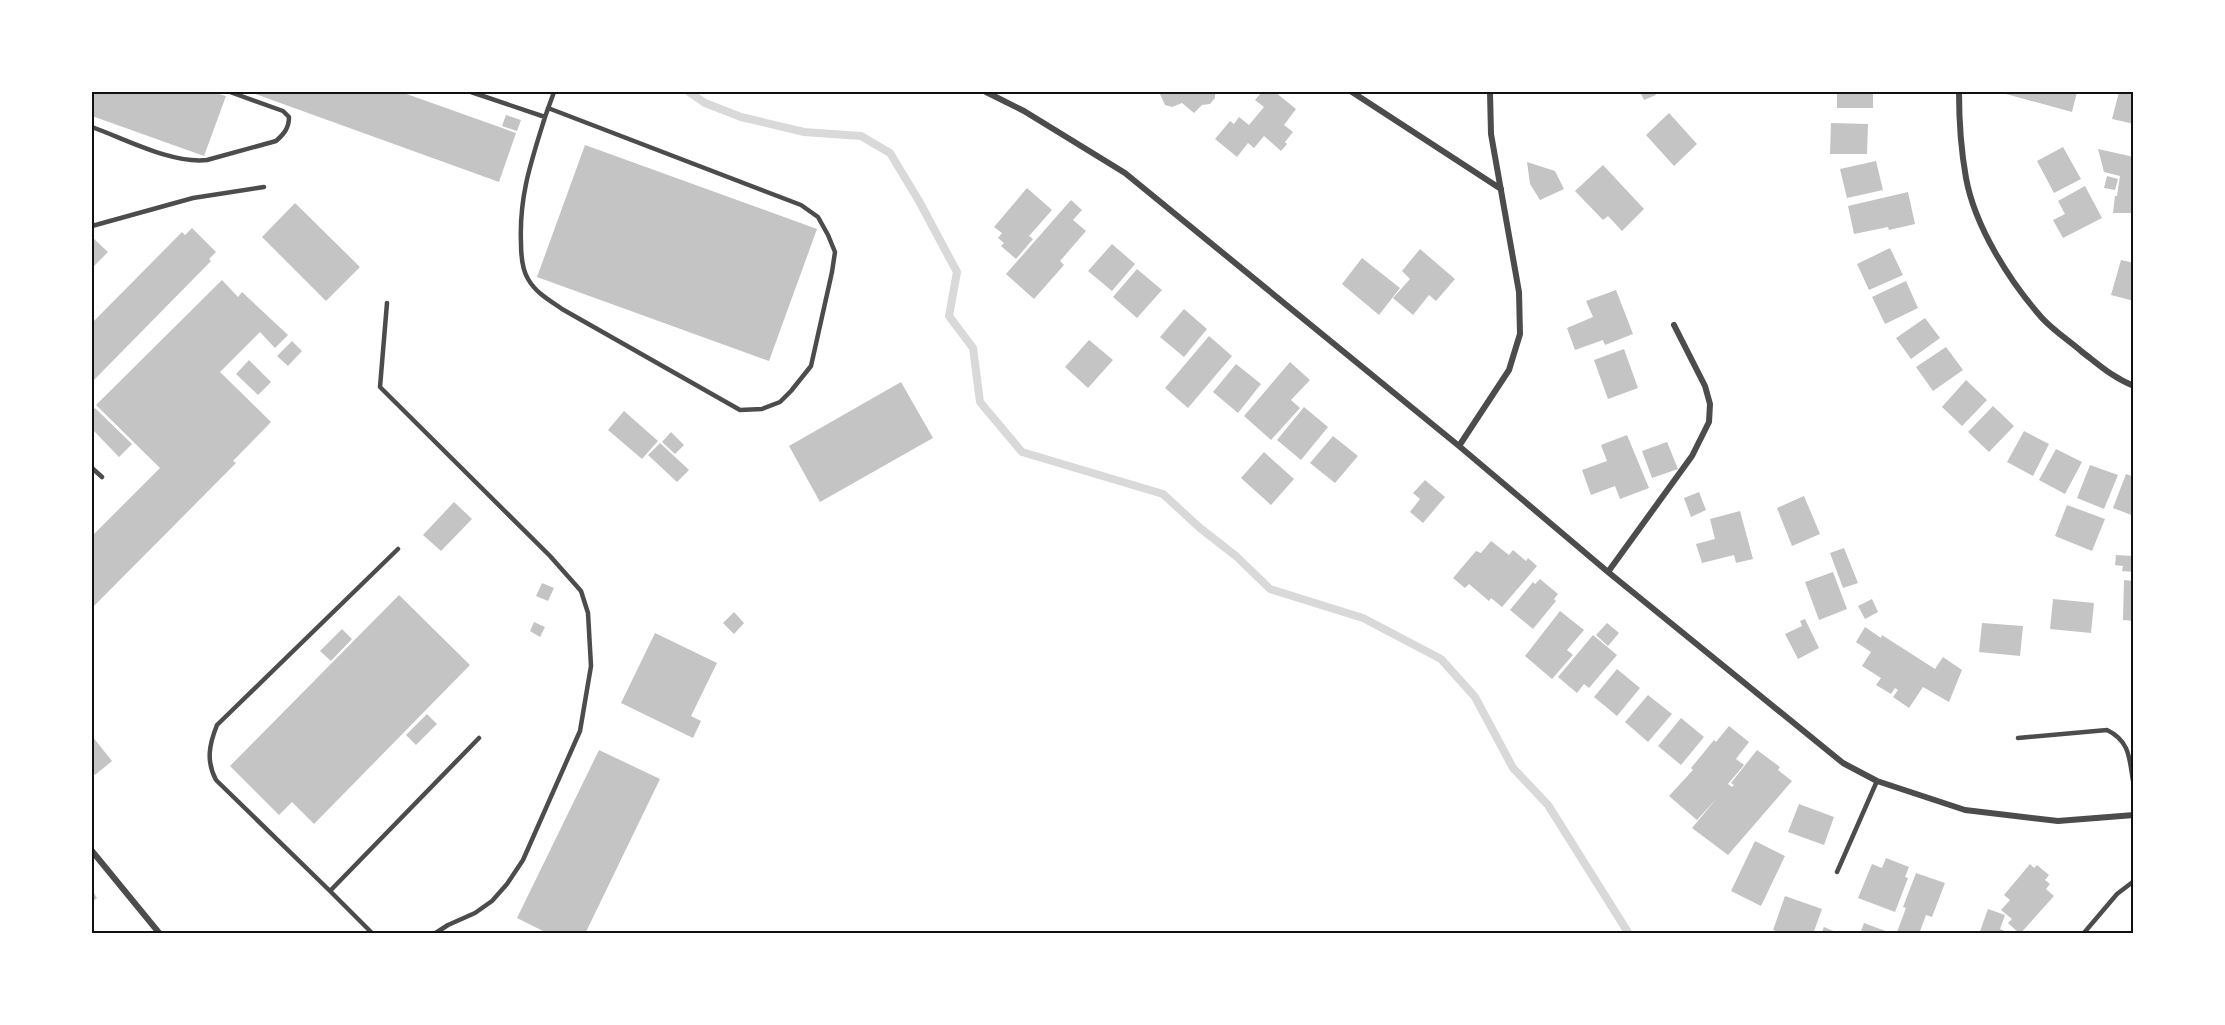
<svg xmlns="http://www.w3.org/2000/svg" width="2225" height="1025" font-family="'Fira Sans Condensed',sans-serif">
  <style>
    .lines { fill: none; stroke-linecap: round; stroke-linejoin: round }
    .stream { stroke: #d9d9d9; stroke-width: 8 }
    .building { fill: #c4c4c4 }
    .service { stroke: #4c4c4c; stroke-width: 4.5 }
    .minor { stroke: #4c4c4c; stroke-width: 6 }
    .neatline { fill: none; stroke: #111; stroke-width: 2 }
  </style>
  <rect width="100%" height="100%" fill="#fff"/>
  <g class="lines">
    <path class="stream" d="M689,92l16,11 36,14 63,15 57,4 29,17 29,48 38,71 -8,44 24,32 7,54 42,50 141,42 37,34 36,28 34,33 93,29 78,41 34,38 38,71 35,37 81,129"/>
  </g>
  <path class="building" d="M92,92h120l14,4 -22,60 -112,-40z
    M250,92h151l115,41 -17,49z
    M1159,92h56v6l-5,6 -8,1 -8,8 -12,-10 -10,4 -7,-2z
    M1262,92h13l21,17 -12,16 9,7 -8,10 2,2 -6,7 -17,-15 -10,12 -6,-5 -11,14 -22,-18 15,-18 4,3 5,-7 10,8 15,-18 -9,-7z
    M1640,92h15l1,3 -12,5z
    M1837,92h36v16h-36z
    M2007,92h70l-5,20 -66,-18z
    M2119,92l15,1v31l-22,-5z
    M1669,113l28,31 -23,22 -28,-31z
    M506,115l15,5 -4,11 -15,-5z
    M1831,123l37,1 -1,30h-37z
    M585,145l232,84 -48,132 -232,-84z
    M2063,147l18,32 -27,14 -17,-32z
    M2098,149l36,8 -1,56h-20l2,-17h2l3,-20 -16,-4z
    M1876,161l7,29 -36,8 -7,-29z
    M1527,162l28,9 9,18 -24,11 -10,-16z
    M1603,165l41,44 -22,22 -14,-15 -5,4 -28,-29z
    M2107,176l11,3 -3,11 -11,-2z
    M2085,186l17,32 -39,20 -10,-18 12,-6 -7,-13z
    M1027,188l25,22 -23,26 4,3 -17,20 -15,-13 3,-3 -6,-5 4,-5 -8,-6z
    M1908,192l7,32 -26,6 -1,-3 -34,7 -6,-28z
    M1071,200l11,10 -9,10 13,11 -26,30 4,4 -30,34 -28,-25z
    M295,203l65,64 -34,34 -64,-64z
    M192,228l24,24 -7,7 2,2 -119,121v-59l90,-91 3,3z
    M92,237l16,15 -15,15 -1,-1z
    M1112,244l23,20 -23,27 -24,-20z
    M1890,248l13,27 -34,15 -12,-26z
    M1420,249l35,30 -19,22 -7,-6 -16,20 -20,-17 17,-19 -8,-8z
    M1362,258l38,30 -21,27 -37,-31z
    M2121,260l13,3v38l-23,-6z
    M1137,269l25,21 -25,28 -24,-21z
    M222,280l16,17 4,-5 46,43 -13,13 -15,-16 -40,40 51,50 -38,39 3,2 -144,145v-72l68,-68 -64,-63z
    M1906,281l12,27 -33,16 -13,-27z
    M1616,290l17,44 -28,11 -2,-5 -28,10 -8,-22 26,-11 -7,-16z
    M1184,309l23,20 -23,28 -24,-20z
    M1925,318l15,20 -29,21 -15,-21z
    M1209,336l23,20 -44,52 -23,-20z
    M1089,340l24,20 -25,28 -23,-21z
    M292,341l10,10 -14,15 -11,-10z
    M1946,347l17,23 -30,21 -17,-24z
    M1624,349l14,39 -30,11 -14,-39z
    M249,360l22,22 -13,13 -22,-21z
    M1290,362l20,18 -19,20 9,8 -29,32 -27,-24z
    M1236,364l25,20 -23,29 -25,-21z
    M1966,380l21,20 -25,26 -20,-19z
    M901,382l32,56 -113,64 -31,-56z
    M1993,406l21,20 -25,26 -21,-20z
    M1304,407l24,20 -27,33 -24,-20z
    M95,408l37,36 -13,13 -27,-28v-17z
    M624,411l34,30 -16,18 -34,-29z
    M2024,431l25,13 -16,32 -26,-14z
    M671,432l13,13 -9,9 -13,-12z
    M1627,435l22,53 -29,11 -5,-13 -24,9 -9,-25 25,-9 -6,-16z
    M1333,436l25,20 -23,27 -25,-20z
    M1667,442l11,27 -26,9 -10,-27z
    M660,443l29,27 -12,12 -29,-27z
    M2056,449l26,13 -17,32 -26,-14z
    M1264,452l30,27 -23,26 -30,-27z
    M2090,465l28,10 -14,34 -27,-11z
    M2126,474l8,3v39l-21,-8z
    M1425,480l20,17 -22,26 -13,-11 10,-13 -7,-6z
    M1699,492l7,18 -15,7 -7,-19z
    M1804,496l16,38 -28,12 -15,-38z
    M454,502l18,17 -31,32 -18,-16z
    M2067,505l38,14 -13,32 -37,-15z
    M1740,511l13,48 -17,4 -2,-8 -32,8 -6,-19 19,-5 -5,-20z
    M1491,541l18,14 4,-5 13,11 2,-3 9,8 -35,41 -11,-9 -2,3 -20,-17 -4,4 -12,-10 23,-27 5,2z
    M1844,548l14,35 -15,5 -13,-35z
    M2116,555l18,1v16l-12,-1 1,-5 -8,-1z
    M1833,572l14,37 -28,11 -14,-38z
    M1540,579l18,15 -4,5 2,2 -23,28 -23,-19 23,-28 2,2z
    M2124,580l10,1v40l-11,-1z
    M542,583l12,5 -6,13 -12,-5z
    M399,595l71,70 -156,159 -22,-22 -13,13 -49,-49z
    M1872,599l6,13 -13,7 -7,-13z
    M2053,599l41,4 -3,30 -41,-4z
    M1560,611l24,19 -17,20 6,5 -21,24 -27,-23z
    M734,612l10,11 -10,11 -11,-11z
    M1805,619l14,29 -21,11 -13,-25 17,-8 -2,-5z
    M534,622l11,5 -5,10 -10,-6z
    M1607,623l12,10 -11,13 -12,-11z
    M1982,623l41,3 -3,30 -41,-4z
    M1865,627l16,11 1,-3 53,34 8,-12 19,13 -13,32 -26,-15 -14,21 -16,-11 5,-7 -3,-2 -4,6 -15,-9 5,-7 -19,-12 9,-14 -15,-10z
    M342,629l10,10 -21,22 -11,-10z
    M655,633l62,30 -26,53 10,5 -8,17 -72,-35z
    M1593,635l24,20 -28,33 -5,-4 -7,9 -19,-16z
    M1617,669l23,19 -23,28 -23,-19z
    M1648,695l24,19 -24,28 -23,-20z
    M427,714l10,10 -21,21 -10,-10z
    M1681,718l23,19 -23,28 -23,-19z
    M1729,726l20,16 -13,17 8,6 -16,19 4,3 2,-2 -3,-2 26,-33 23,17 -2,3 14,11 -64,74 -36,-27 25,-30 -20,22 -28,-24 24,-26 -2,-2 23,-28 2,2z
    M92,736l20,25 -17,14 -3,-4z
    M599,750l61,29 -75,155h-36l-32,-16z
    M1799,804l35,13 -10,28 -36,-13z
    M1755,841l30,15 -24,50 -30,-15z
    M1886,858l23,9 -4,10 3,1 -13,34 -37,-14 14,-34 10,4z
    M2030,864l4,4 3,-3 12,10 -4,5 5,4 -4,5 8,7 -34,38 -12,-11 4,-4 -11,-9 9,-10 -6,-5z
    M1916,873l29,10 -13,34 -6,-2 -7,19h-17l-5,-2 9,-24 -3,-1z
    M92,890l5,8 -5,4z
    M1785,896l37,13 -9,25 -9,-2v2h-29l1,-3 -3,-1z
    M1988,909l17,6 -5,14 12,5h-33z
    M1864,923l27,10v1h-31z
    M1824,927l14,6v1h-17z"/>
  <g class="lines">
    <path class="service" d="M471,92l74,25
      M548,108l253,97 17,12 10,18 7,17 -3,20 -21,94 -20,25 -11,11 -18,7 -22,1 -178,-101c-13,-9 -26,-16 -34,-30 -6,-10 -7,-24 -7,-36 -2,-47 10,-81 24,-126l9,-25
      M92,127c33,12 80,37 115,33l69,-19c8,-7 13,-13 13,-24l-6,-6 -53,-19
      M92,226l101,-28 71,-11
      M387,303l-7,84 170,169 31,35 7,22 3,53 -11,65 -57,129 -16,24 -15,17 -17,12 -27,12 -14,9
      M92,468l10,9
      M2018,738l89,-8c25,12 22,32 27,56
      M1837,872l40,-91
      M330,891l-114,-111c-10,-19 -7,-35 1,-55l181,-176
      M373,934l-43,-43 149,-153
      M2083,934l34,-40 17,-13"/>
    <path class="minor" d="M986,92l38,19 101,62 334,273 149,126 235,191 34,18 88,29 93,11 76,-6
      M1352,92l149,97
      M1959,92c0,28 2,58 7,86 9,49 44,104 76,140 11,12 26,22 39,33 17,13 32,27 53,35
      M1459,446l50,-76 11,-36 -1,-42 -28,-158 -1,-42
      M1608,572l84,-116 17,-34 1,-18 -5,-18 -31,-61
      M92,851l68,83"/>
  </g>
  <rect width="2225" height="1025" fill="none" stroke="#ffffff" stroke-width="186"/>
  <rect x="93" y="93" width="2039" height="839" class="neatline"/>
</svg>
